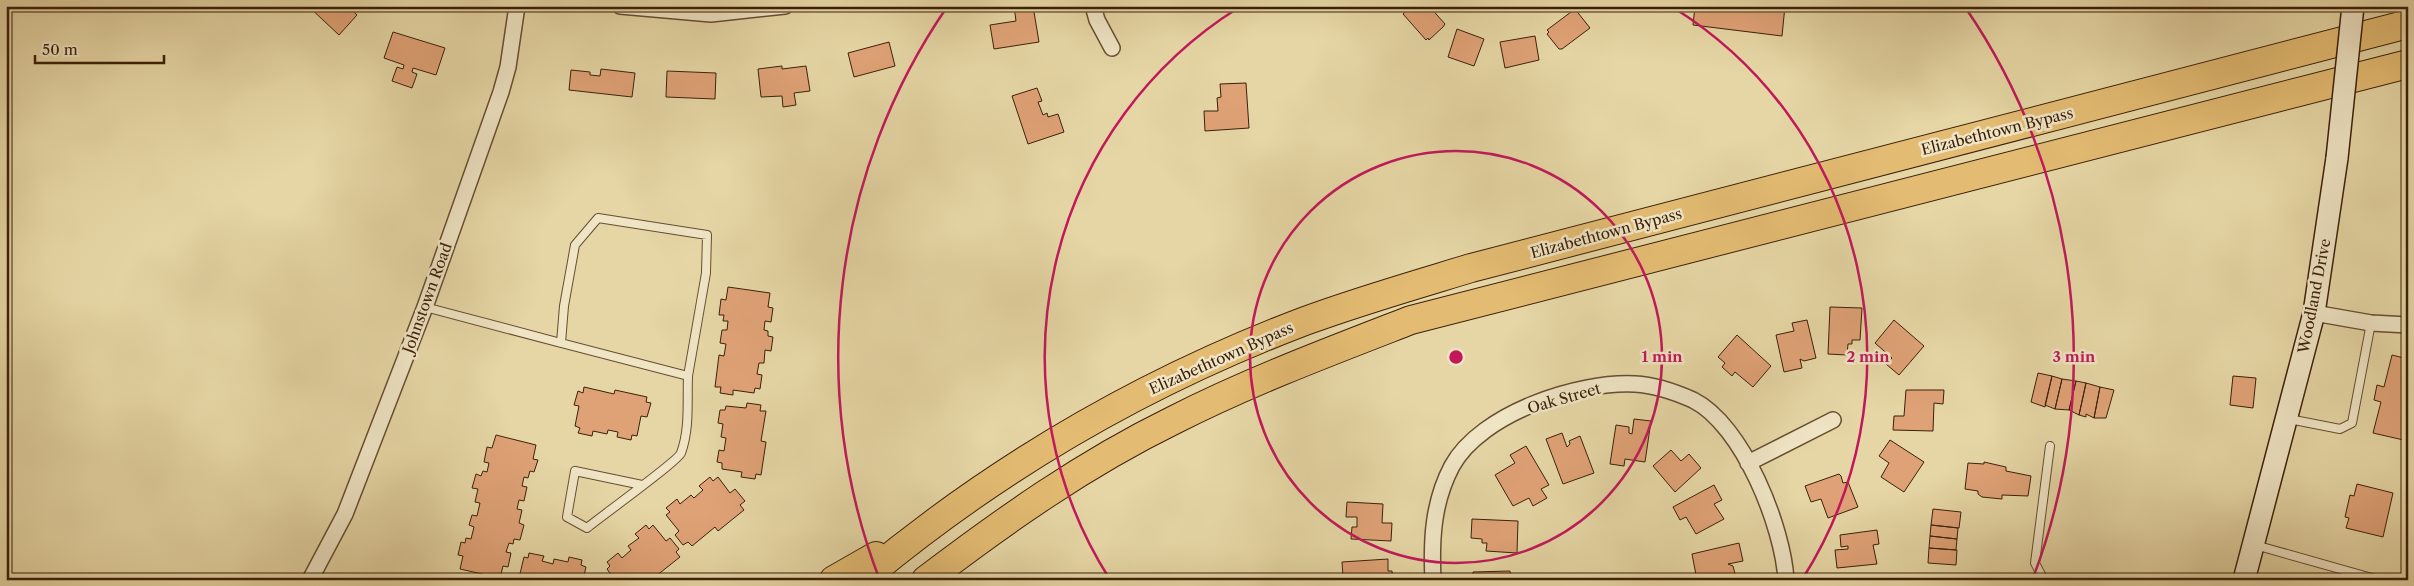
<svg xmlns="http://www.w3.org/2000/svg" width="2414" height="586" font-family="'Libre Caslon Text',serif">
  <style>
    .building { fill: #dfa276; stroke: #3b200a }
    .lines { fill: none; stroke-linecap: round; stroke-linejoin: round }
    .lane-casing { stroke: #664e31; stroke-width: 10 }
    .street-casing { stroke: #664e31; stroke-width: 18 }
    .secondary-casing { stroke: #3b200a; stroke-width: 24 }
    .highway-casing { stroke: #3b200a; stroke-width: 30 }
    .lane { stroke: #efe4c4; stroke-width: 8 }
    .street { stroke: #efe4c4; stroke-width: 15 }
    .secondary { stroke: #efe4c4; stroke-width: 21 }
    .highway { stroke: #e3bb72; stroke-width: 28 }
    .secondary-bridge-casing { stroke: #3b200a; stroke-width: 24; stroke-linecap: butt }
    .secondary-bridge { stroke: #efe4c4; stroke-width: 21 }
    .ring { fill: none; stroke: #c2185b; stroke-width: 2.5 }
    .labels { text-anchor: middle; dominant-baseline: central; stroke-width: 5; stroke-linejoin: round; paint-order: stroke }
    .street-label { font-size: 15px; fill: #3b200a; stroke: #efe4c4 }
    .centre { fill: #c2185b; stroke: #efe4c4; stroke-width: 2.5 }
    .ring-label { font-size: 15px; text-anchor: middle; font-weight: bold; fill: #c2185b; stroke: #efe4c4; stroke-width: 5; stroke-linejoin: round; paint-order: stroke }
  </style>
  <rect width="100%" height="100%" fill="#e6d6a5"/>
  <filter id="stains"><feTurbulence type="fractalNoise" baseFrequency=".004" numOctaves="4"/><feColorMatrix values="0 0 0 0 .2 0 0 0 0 .09 0 0 0 0 .02 0 0 0 .5 -.17"/></filter>
  <radialGradient id="worn" r=".72"><stop offset=".6" stop-color="#630" stop-opacity="0"/><stop offset="1" stop-color="#630" stop-opacity=".3"/></radialGradient>
  <path class="building" d="M308,6h40l9,9 -18,20z
    M1014,6h19l6,36 -45,7 -4,-24 26,-4z
    M1412,6h17l16,18 -2,3 -14,13 -1,-2 -2,2 -23,-26z
    M1695,6h90l-3,30 -89,-11z
    M1575,9l15,19 -28,21h-3l-12,-15 2,-2 -2,-2z
    M1457,29l27,10 -10,27 -26,-9z
    M393,32l52,16 -9,27 -23,-7 -1,4 5,2 -5,14 -20,-7 5,-14 6,2 1,-4 -20,-7z
    M1535,36l4,24 -34,8 -5,-26z
    M889,42l6,24 -41,11 -6,-24z
    M782,66v3l24,-3 4,25 -16,2 2,12 -13,2 -1,-11 -21,1 -3,-28z
    M601,69l34,4 -3,24 -63,-7 2,-20 19,2v3l10,1z
    M667,71l49,2 -1,26 -49,-2z
    M1246,83l3,45 -44,3 -1,-20h14l-1,-13 4,-1 -1,-13z
    M1037,88l5,13 -4,1 5,13 4,-2 1,4 10,-3 6,18 -36,12 -16,-48z
    M728,287l42,6 -2,14 5,1 -2,14 -6,-1 -1,9 4,1v5l5,1 -2,14 -6,-1 -1,13h-5l-2,11 5,1 -2,14 -5,-1 -1,5 -21,-3v5l-13,-2 1,-6h-6l4,-32 5,1 2,-12 -6,-1 2,-13h5l1,-9h-5l1,-6h-5l2,-16 5,1z
    M1830,307l32,1 -2,32h-8v4h-4l-1,11 -19,-1z
    M1807,320l9,38 -12,3 -4,-2 2,9 -18,4 -8,-37 18,-4 -2,-8z
    M1894,320l30,26 -25,29 -13,-11 6,-6 -17,-15z
    M1737,335l34,31 -18,21 -18,-15 -3,4 -10,-9 3,-4 -7,-6z
    M2392,355l16,4v82l-35,-8 8,-31 -7,-2 3,-15 7,2z
    M2038,373l14,3 -7,31 -14,-5z
    M2052,376l10,3 -7,30 -10,-4z
    M2233,376l23,2 -3,30 -23,-3z
    M2062,379l14,2 -7,29 -14,-1z
    M2076,381l10,2 -7,32 -10,-5z
    M2086,383l14,4 -6,31 -8,-4v3l-7,-2z
    M584,387l30,7 1,-4 32,7 -1,5 5,1 -4,14 -6,-1 -4,20 -5,-1 -1,5 -14,-3 1,-5 -10,-2 -1,4 -14,-3 -1,5 -14,-3 2,-5 -5,-2 4,-20 -5,-1 4,-14 5,2z
    M2100,387l14,3 -8,28h-12z
    M1906,390h38l-1,14 -9,-1 -1,28 -40,-1 1,-14h10z
    M747,403l14,2 -1,6h6l-5,30 5,1 -5,33 -5,-1 -1,5 -14,-2 1,-5 -20,-3v-6l-5,-1 2,-12 5,1 2,-13 -5,-1 2,-13 -5,-1 2,-13h5l1,-4 20,2z
    M1634,419l17,2 -6,41 -20,-3 -1,7 -14,-2 6,-39 13,2v6l3,1z
    M1562,433l5,14 3,-3 -1,-3 11,-5 14,37 -31,11 -17,-45z
    M496,435l40,10 -3,14 5,1 -4,12 -4,-1 -2,7 -4,-1 -2,9 5,1 -3,14 -5,-1 -2,9 5,1 -3,13 5,2 -4,15 -6,-1 -1,5 -4,-1 -3,9 5,1 -3,14 -5,-1 -3,12 -40,-9 3,-13 -5,-1 3,-13 4,1 1,-5 5,1 3,-12 -5,-2 3,-10 5,1 3,-13 -5,-1 3,-13 -6,-1 4,-14 5,2 2,-5 4,1 2,-9 -5,-1 3,-15 5,1z
    M1890,440l34,22 -20,30 -23,-15 8,-14 -10,-7z
    M1526,446l23,39 -8,4 6,9 -14,8 -4,-8 -16,8 -18,-31 20,-12 -5,-8z
    M1671,450l10,11 8,-7 12,14 -26,24 -22,-26z
    M1984,462l22,5v4l25,5 -3,20 -26,-1v4l-20,-2 -4,-3v-3l-13,-2 3,-26 16,1z
    M1839,474l2,2 2,7 5,-1 10,25 -30,11 -7,-19 -10,3 -6,-16z
    M710,477l3,4 5,-4 12,16 5,-4 10,12 -5,4 4,5 -26,21 -3,-4 -23,19 -4,-4 -5,3 -8,-10 4,-4 -13,-16 4,-3 -4,-4 11,-9 3,5 11,-9 3,3 9,-8 -4,-4z
    M2357,484l36,9 -10,44 -37,-9 3,-10 -4,-1 5,-22 4,1z
    M1714,485l8,15 -8,4 10,15 -28,15 -10,-17 -6,3 -7,-13z
    M1347,502l36,2 -1,19h10l-1,18 -40,-2 1,-12h5v-10h-11z
    M1933,509l28,3 -2,16 -28,-3z
    M1472,519l46,2 -1,32 -31,-2 1,-8h-5v-4l-11,-1z
    M646,525l3,4 4,-4 13,16 4,-3 9,11 -3,3 4,5 -24,19 3,4h-44l-8,-11 3,-3 -3,-4 11,-9 4,5 9,-8 -3,-4 11,-8 -4,-4z
    M1931,525l27,3 -1,11 -27,-3z
    M1877,530l2,14 -6,1 4,19 -40,4 -2,-18 13,-1v-3l-7,1 -1,-12z
    M1930,536l27,3 -1,11 -27,-2z
    M1739,543l4,18 -15,3 5,2 3,12 -39,2 -5,-26z
    M1929,548l28,2 -1,15 -28,-2z
    M529,553l15,3 -2,5 11,3 1,-5 14,3 1,-5 13,3 -1,5 5,2 -3,13h-70l1,-4 5,2 5,-21 4,1z
    M1388,559v12h4l1,9h-40v-4l-10,1 -1,-15z
    M1510,571l1,9h-38v-8z"/>
  <g class="lines">
    <defs>
      <path id="lane" d="M425,307l136,36 3,-37 11,-61 23,-27 109,17 -1,38 -18,103 -127,-33
        M2289,419l51,10 12,-6 19,-100
        M642,485l-67,-14 -8,46 20,11c12,-10 91,-67 94,-75 9,-24 6,-52 7,-77
        M2255,545l124,35
        M2044,580l-9,-17 15,-117"/>
      <path id="street" d="M620,6l91,8 74,-8
        M1093,6l4,14 15,28
        M2314,313l57,10 37,2
        M1748,463l85,-43
        M310,580l35,-66 80,-207 76,-215 7,-25 9,-61
        M1433,580c-2,-41 0,-78 19,-114 29,-53 127,-85 183,-82 20,1 40,8 58,16 50,25 90,127 93,180"/>
      <path id="secondary" d="M2244,580l70,-267 23,-155"/>
      <path id="highway" d="M834,580l42,-24
        M862,580c131,-110 282,-198 443,-259 54,-20 110,-36 166,-53l937,-244
        M926,580c79,-60 158,-116 248,-160 77,-39 157,-69 237,-100l997,-256"/>
    </defs>
    <use href="#lane" class="lane-casing"/>
    <use href="#street" class="street-casing"/>
    <use href="#secondary" class="secondary-casing"/>
    <use href="#highway" class="highway-casing"/>
    <use href="#lane" class="lane"/>
    <use href="#street" class="street"/>
    <use href="#secondary" class="secondary"/>
    <use href="#highway" class="highway"/>
    <defs>
      <path id="secondary-bridge" d="M2337,158l16,-152"/>
    </defs>
    <use href="#secondary-bridge" class="secondary-bridge-casing"/>
    <use href="#secondary-bridge" class="secondary-bridge"/>
  </g>
  <g class="ring">
    <circle cx="1456" cy="357" r="206"/>
    <path d="M1109 578A412 412 0 0 1 1238 8M1674 8A412 412 0 0 1 1803 578"/>
    <path d="M879 578A618 618 0 0 1 947 7M1965 7A618 618 0 0 1 2033 578"/>
  </g>
  <g class="labels">
    <g class="street-label">
      <text transform="translate(1997 131) rotate(-14)">Elizabethtown Bypass</text>
      <text transform="translate(1606 233) rotate(-15)">Elizabethtown Bypass</text>
      <text transform="translate(2314 296) rotate(-79)">Woodland Drive</text>
      <text transform="translate(427 298) rotate(-70)">Johnstown Road</text>
      <text transform="translate(1221 358) rotate(-24)">Elizabethtown Bypass</text>
      <text transform="translate(1564 398) rotate(-16)">Oak Street</text>
    </g>
  </g>
  <circle cx="1456" cy="357" r="8" class="centre"/>
  <g class="ring-label">
    <text x="1662" y="362">1 min</text>
    <text x="1868" y="362">2 min</text>
    <text x="2074" y="362">3 min</text>
  </g>
  <rect width="2414" height="586" fill="none" stroke="#e6d6a5" stroke-width="25"/>
  <rect x="8" y="8" width="2399" height="571" fill="none" stroke="#3b200a" stroke-width="2.5"/>
  <rect x="12" y="12" width="2389" height="561" fill="none" stroke="#3b200a"/>
  <path d="M35 55v8h129v-8" fill="none" stroke="#3b200a" stroke-width="2.5"/>
  <text x="42" y="55" font-size="15" fill="#3b200a" stroke="#efe4c4" stroke-width="4" paint-order="stroke">50 m</text>
  <rect width="100%" height="100%" filter="url(#stains)"/>
  <rect width="100%" height="100%" fill="url(#worn)"/>
</svg>
